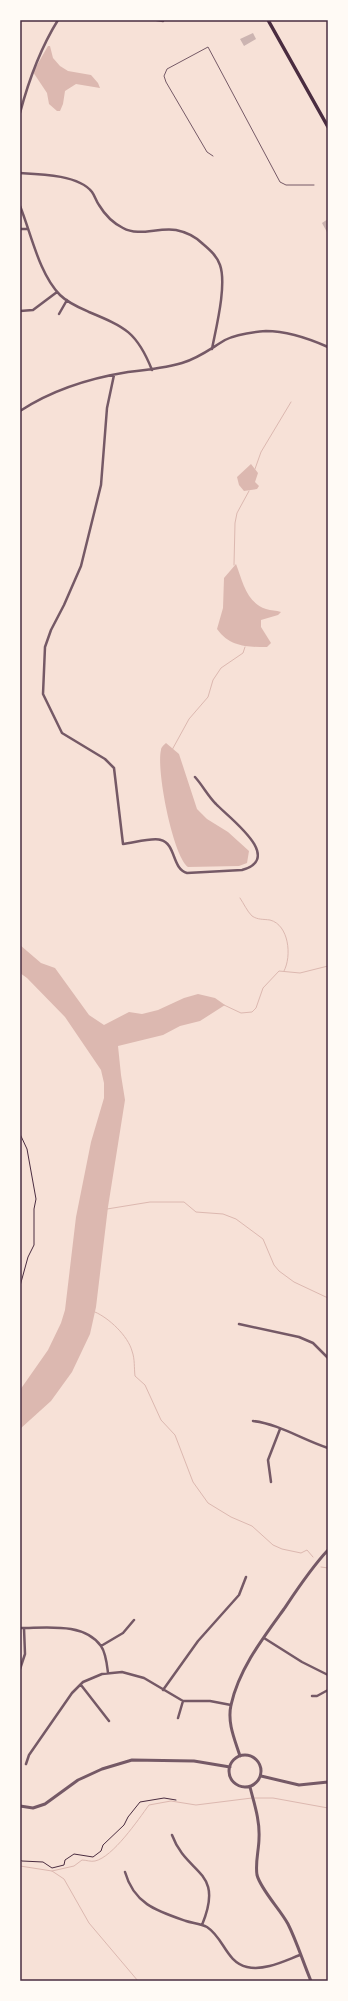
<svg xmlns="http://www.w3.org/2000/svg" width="348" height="2001" font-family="Raleway,sans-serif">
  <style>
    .water { fill: #dcb8b0 }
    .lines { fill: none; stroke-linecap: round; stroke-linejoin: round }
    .stream { stroke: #dcb8b0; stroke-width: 1 }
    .building { fill: #ccb4b1 }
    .path { stroke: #4a2c40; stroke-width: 1 }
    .service { stroke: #755966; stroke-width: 1 }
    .minor { stroke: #755966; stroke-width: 2.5 }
    .tertiary { stroke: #755966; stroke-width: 3 }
    .primary { stroke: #4a2c40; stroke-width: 3.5 }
    .neatline { fill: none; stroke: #4a2c40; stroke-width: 1.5 }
  </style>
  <rect width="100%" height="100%" fill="#f7e1d7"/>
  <path class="water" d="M48,46h2l3,12 7,8 8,5 23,4 7,8 2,5 -24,-4 -11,7 -2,13 -3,7h-3l-8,-7 -2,-11 -14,-21z
    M251,464l7,9 -3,9 4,4 -2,3 -13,2 -5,-6 -2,-8z
    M236,564c7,18 10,38 30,45 5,2 10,1 15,3l-3,3 -17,5v7l10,16 -4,4c-20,0 -37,0 -50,-18l6,-21 1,-30z
    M166,743l13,11 18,55 10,10 21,13 21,19 -2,12 -8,3 -51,1c-15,-11 -32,-97 -27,-117 0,-3 3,-5 5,-7z
    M20,945l21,18 14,5 34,47 15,10 25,-13 13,2 16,-4 26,-12 14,-4 17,4 10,7 -25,16 -20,5 -17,9 -45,11 3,29 4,25 -17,107 -12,100 -6,27 -18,38 -21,29 -31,28v-39l28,-40 13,-27 4,-13 11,-93 15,-75 13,-44v-15l-3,-13 -36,-53 -38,-39 -7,-5z"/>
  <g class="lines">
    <path class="stream" d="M255,469l6,-17 30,-50
      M234,565l1,-42 2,-10 12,-22
      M172,750l17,-31 19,-22 5,-17 8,-12 22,-15 2,-6
      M240,898c4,6 7,13 12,18 6,4 11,3 18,4 19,5 22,36 14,51
      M224,1005l17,8 11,-1 4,-4 7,-20 16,-17 21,2 28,-7
      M107,1209l43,-7h34l12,10 27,2 13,5 27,20 11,26 5,6 15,11 34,16
      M95,1312c14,6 33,24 37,39 3,8 2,17 3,25l10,9 16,35 14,15 18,47 15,21 23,14 21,9 21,19 9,4 19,4 6,-3 6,7
      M321,1567l7,1
      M255,1798h18l55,10
      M20,1866l32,5 12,8 25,44 49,58
      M52,1871l22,-5 8,-6c4,0 9,2 13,1 18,-4 43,-41 54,-56l22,-4 25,4 56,-7"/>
  </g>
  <path class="building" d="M253,33l3,6 -12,7 -4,-7z
    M328,219v15l-6,-11z"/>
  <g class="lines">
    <path class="path" d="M20,1134l7,15 9,50 -2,10v36l-6,12 -8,29
      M20,1860l2,1 21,1 9,6 12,-3 1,-5 9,-6 19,3 8,-6 2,-6 21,-20 4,-8 12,-15 24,-4 12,2"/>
    <path class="service" d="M213,156l-6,-4 -41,-70 -2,-6 3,-7 41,-22 72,135 6,3h28"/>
    <path class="minor" d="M157,20l6,1
      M20,113c9,-34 20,-64 38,-93
      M20,173c20,1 59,2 72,19 3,4 4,9 7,13 6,10 14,18 24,23 16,9 35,-1 53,2 10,2 20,7 27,14 7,6 14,12 17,21 7,20 -4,63 -8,84
      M20,206c11,27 19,68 40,89 8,8 20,13 29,17 36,15 48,20 63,58
      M20,229h8
      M20,311l13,-1 24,-18
      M59,314l8,-14
      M114,375l-7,33 -6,77 -20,81 -17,39 -13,25 -6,17 -2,47 19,39 43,26 9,9 9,76c10,-1 30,-7 38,-4 15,4 11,29 26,33l55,-3c43,-12 -14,-53 -26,-66 -8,-8 -13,-18 -21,-27
      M20,411c32,-21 71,-33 108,-39 19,-2 37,-4 54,-9 17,-5 28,-14 43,-23 12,-6 28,-8 41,-9 21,0 44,8 62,16
      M239,1324l60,13 14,6 15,15
      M253,1421c26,3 50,19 75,27
      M271,1482l-3,-22 12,-31
      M20,1628c26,0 64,-6 81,18 5,7 6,19 7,27
      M264,1638l38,24 26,13
      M101,1646l22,-13 11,-13
      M20,1669l5,-15 -1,-26
      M81,1685l28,36
      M163,1690l35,-49 41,-46 7,-18
      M312,1696h5l11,-6
      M178,1718l5,-17
      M26,1764l3,-9 43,-62 11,-11 19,-8 20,-2 22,6 39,23h27l21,4
      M172,1835c15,41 53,34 30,90
      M125,1872c9,32 32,39 61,49 6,2 15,3 21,6 17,11 19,35 40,40 18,4 37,-6 53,-12"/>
    <path class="tertiary" d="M229 1771a16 16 0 1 1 32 0a16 16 0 1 1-32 0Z
      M240,1756c-5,-16 -13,-33 -9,-51 8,-36 32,-67 53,-96 14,-21 27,-41 44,-59
      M261,1776l38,9 29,-3
      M250,1787c4,16 10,33 9,51 0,12 -4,24 -2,37 4,15 23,34 31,49 9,18 15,38 23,57
      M20,1806l13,2 12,-4 33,-24 24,-11 30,-9 62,1 36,6"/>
    <path class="primary" d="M268,20l60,107"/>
  </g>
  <rect width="348" height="2001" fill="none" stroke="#fffaf5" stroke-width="42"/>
  <rect x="21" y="21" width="306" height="1959" class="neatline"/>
</svg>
